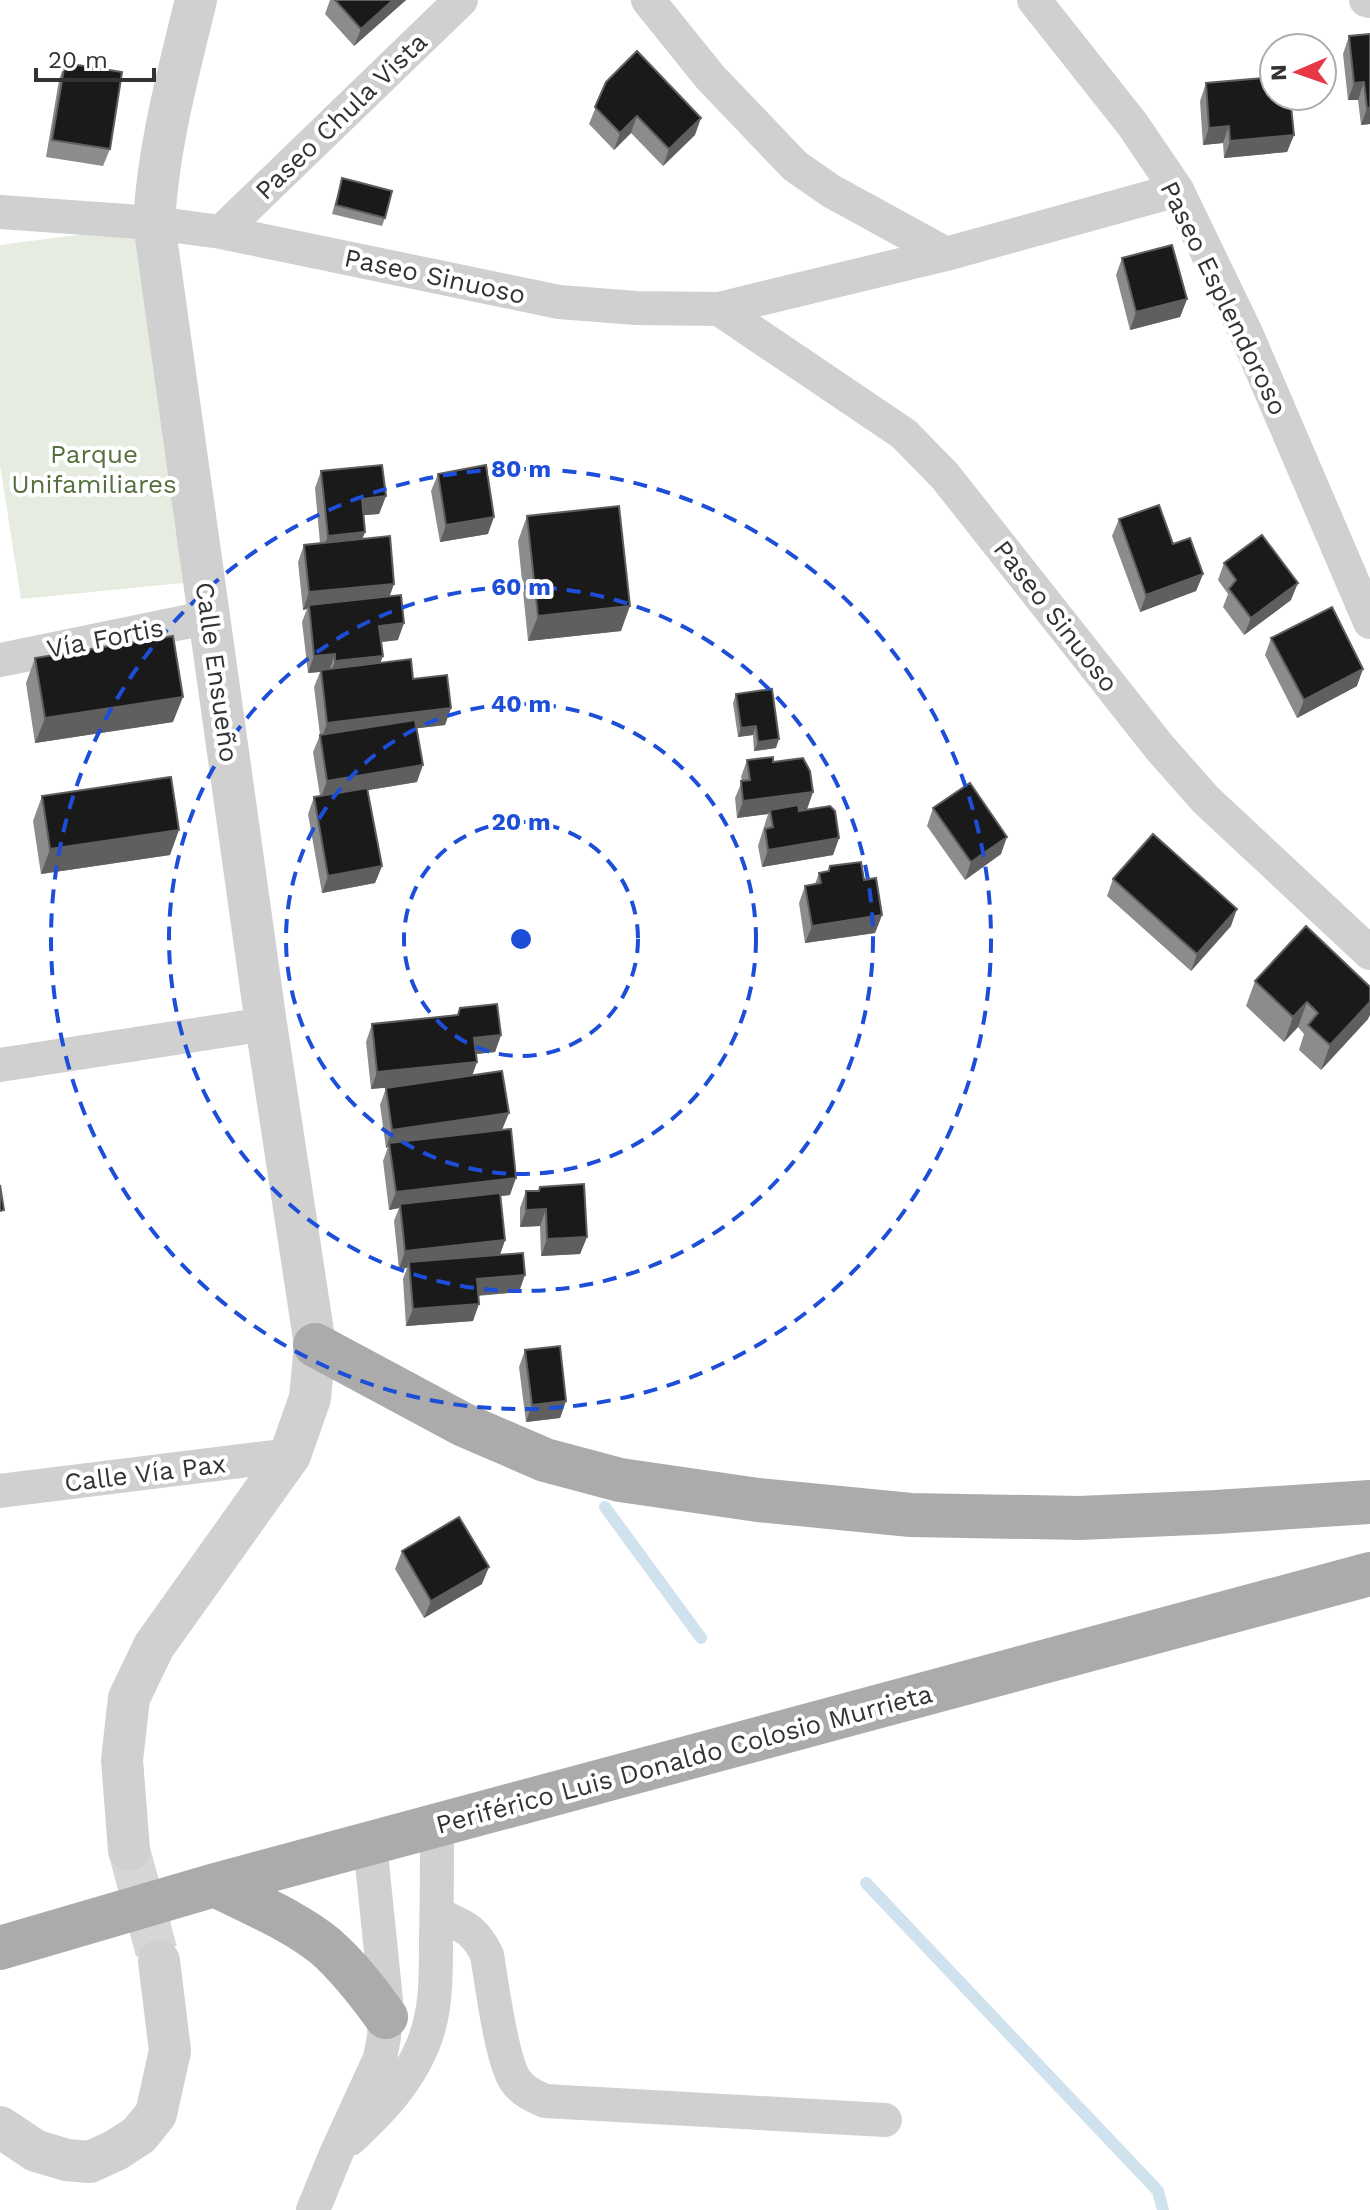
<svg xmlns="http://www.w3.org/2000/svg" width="1370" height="2210" font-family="'Work Sans',sans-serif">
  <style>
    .green { fill: #e6ecdf }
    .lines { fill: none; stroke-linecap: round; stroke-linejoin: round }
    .stream { stroke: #cfe2ee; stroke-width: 12 }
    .tertiary-tunnel { stroke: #d6d6d6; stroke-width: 42; stroke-dasharray: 42 21; stroke-linecap: butt }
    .minor { stroke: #d0d0d0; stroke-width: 34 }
    .tertiary { stroke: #d0d0d0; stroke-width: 42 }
    .primary { stroke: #ababab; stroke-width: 44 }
    .wall { fill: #8c8c8c }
    .shaded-wall { fill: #5f5f5f }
    .building { fill: #1a1a1a; stroke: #5f5f5f; stroke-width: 2 }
    .ring { fill: none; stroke: #1d4ed8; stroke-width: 4; stroke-dasharray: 14 10 }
    .labels { text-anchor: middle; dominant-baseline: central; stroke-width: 8; stroke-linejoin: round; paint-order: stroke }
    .street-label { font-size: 26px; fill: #333; stroke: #fff }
    .park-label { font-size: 26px; fill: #56703f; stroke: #fff }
    .centre { fill: #1d4ed8; stroke: #fff; stroke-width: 4 }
    .ring-label { font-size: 24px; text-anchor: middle; font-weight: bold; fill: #1d4ed8; stroke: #fff; stroke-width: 8; stroke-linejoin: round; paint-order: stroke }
  </style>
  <rect width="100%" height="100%" fill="#fff"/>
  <path class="green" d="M153,225l49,356 -181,18 -21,-134v-220z"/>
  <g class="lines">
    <path class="stream" d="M605,1507l96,131
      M866,1883l292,308 5,19"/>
    <path class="tertiary-tunnel" d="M129,1850l30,111"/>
    <path class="minor" d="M648,0l62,77 85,89 36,25 115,63
      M1034,0l99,125 44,65 69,143 124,289
      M1366,0l4,1
      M0,212l154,11 67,9 338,70 77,6 83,1 185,125 41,42 215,272 46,52 164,153
      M221,232l240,-232
      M719,309l227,-55 231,-64
      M0,660l210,-43
      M0,1065l266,-41
      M0,1491l290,-36
      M437,1914c26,12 37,14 50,41 5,29 14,103 28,125 7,11 19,16 30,21l340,19
      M350,2139c29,-27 56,-54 72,-92 15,-34 14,-73 14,-110 1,-37 1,-74 1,-111
      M313,2210l23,-56 44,-96 4,-21 2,-37 -16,-156"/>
    <path class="tertiary" d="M129,1850l-7,-90 7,-62 25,-52 136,-191 20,-57 5,-53 -49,-321 -112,-801c4,-76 24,-149 42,-223
      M0,2127l36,24 31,9 23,2 26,-12 23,-15 17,-21 14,-63 -11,-90"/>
    <path class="primary" d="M315,1345l149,80 81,35 75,20 138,20 153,15 169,3 136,-6 154,-10
      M215,1885c37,19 78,35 110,61 24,21 43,46 61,71
      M0,1948l215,-63 1155,-311"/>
  </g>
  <path class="wall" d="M330,0h76l-52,46 -29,-32z
    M1370,34v90l-9,1 -3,-25h-10l-5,-46 6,-18z
    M65,63l45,86 -7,17 -57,-9 13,-77z
    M606,82l89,53 -32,31 -32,-33 -17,17 -25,-26z
    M1206,83l88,52 -7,17 -63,6 -1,-15 -20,2 -3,-44z
    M342,178l43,40 -3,8 -50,-12z
    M1122,258l65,41 -7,18 -50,13 -14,-55z
    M321,471l65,25 -7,18 -16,1 2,17 -3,7 28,57 8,44 -17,2 2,14 -3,7 33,16 38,29 -6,17 -28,3v54l-49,8 14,76 -7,17 -53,10 -14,-79 6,-17 6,-1 -7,-44 7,-17 -6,-48 6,-15 -12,1 -6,-51 5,-13 -4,1 -5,-48 6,-17 16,-2 -5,-55z
    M438,474l50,60 -48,8 -9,-51z
    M527,516l94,115 -93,10 -10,-100z
    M1119,519l54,25 30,30 -7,17 -56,21 -28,-76z
    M1224,563l67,37 -47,35 -21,-28 5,-13 -10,-14z
    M1271,638l86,48 -60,32 -32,-63z
    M35,658l138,64 -138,21 -9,-60z
    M736,694l40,54 -22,3 -1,-16 -15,2 -5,-34z
    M747,760l26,2 40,30 -6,17 -9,1 1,1 40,27 -6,17 -71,12 -4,-21 10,-32 -31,4 -2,-20 7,-17 -1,-4z
    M42,796l128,59 -129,19 -8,-53z
    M933,808l68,46 -36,26 -38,-54z
    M830,866l34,14 18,35 -7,18 -70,10 -6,-40 6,-17 10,-2 4,-11 9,-2z
    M1113,879l118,47 -40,45 -84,-75z
    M1255,981l113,38 -47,51 -22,-20 5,-16 -6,-7 -14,15 -38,-36z
    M372,1024l129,11 -6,17 -19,2 1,8 -5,13 31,55 7,65 -10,1 5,44 -5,15 19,37 -41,4 -5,25 -67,5 -3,-47 4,-11 -8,1 -5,-48 5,-13 -10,2 -6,-49 5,-14 -2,1 -6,-43 6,-17 9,-1 -24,2 -5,-47z
    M526,1191l61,46 -7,17 -39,2 -1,-30 -20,1v-19z
    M525,1350l41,51 -6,17 -34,4 -7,-55z
    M402,1551l80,33 -58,34 -29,-49z"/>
  <path class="shaded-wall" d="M393,0h13l-52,46 7,-17z
    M1364,82l-6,18h-10l6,-17z
    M1367,108h3v16l-9,1z
    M637,116l-6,17 -17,17 6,-17z
    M701,118l-6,17 -32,31 6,-17z
    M1229,126l-6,17 -20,2 6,-17z
    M1294,135l-7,17 -63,6 6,-17z
    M1187,299l-7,18 -50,13 6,-18z
    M386,496l-7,18 -24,2 7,-17z
    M494,517l-6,17 -48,8 6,-17z
    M365,532l-7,18 -37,4 7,-18z
    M1203,574l-7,17 -56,21 6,-17z
    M1298,583l-7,17 -47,35 7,-17z
    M394,584l-6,17 -79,4 -2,4 -4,1 6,-18z
    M630,606l-9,25 -93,10 10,-25z
    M404,623l-6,17 -25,3 6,-17z
    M335,654l-6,17 -21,2 6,-17z
    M383,656l-7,17 -47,5 6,-17z
    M1363,669l-6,17 -60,32 7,-18z
    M183,697l-10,25 -138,21 10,-25z
    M451,708l-6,17 -124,15 6,-17z
    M756,726l-3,9 -15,2 3,-9z
    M779,739l-3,9 -22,3 4,-9z
    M423,765l-6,17 -96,16 6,-17z
    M813,792l-6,17 -36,5 -1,-4 -2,4 -31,4 6,-17z
    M179,830l-9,25 -129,19 9,-25z
    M1007,837l-6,17 -36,26 6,-18z
    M839,838l-6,17 -71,12 6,-17z
    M382,866l-7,17 -53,10 6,-17z
    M1237,909l-6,17 -40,45 6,-17z
    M882,915l-7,18 -70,10 7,-17z
    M1307,1002l-9,25 -14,15 9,-25z
    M1370,1002v13l-2,4 -47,51 9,-25z
    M501,1035l-6,17 -27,3 6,-17z
    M477,1062l-6,17 -100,10 6,-17z
    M509,1113l-7,17 -113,13 -1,4 -2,1 6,-18z
    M516,1178l-6,17 -109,13 -1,-4 -1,4 -10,2 7,-18z
    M546,1209l-6,17 -20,1 6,-17z
    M587,1237l-7,17 -39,2 6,-17z
    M505,1240l-6,17 -90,5 -2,6 -8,1 6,-18z
    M525,1275l-6,17 -49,4 7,-17z
    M479,1304l-6,17 -67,5 7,-17z
    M566,1401l-6,17 -34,4 6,-17z
    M489,1567l-7,17 -58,34 7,-17z"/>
  <path class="building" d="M335,0h58l-32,29z
    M1370,34v74h-3l-3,-26 -10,1 -5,-47z
    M637,51l64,67 -32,31 -32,-33 -17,17 -25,-26 11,-25z
    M65,63l57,9 -12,77 -58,-9z
    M1274,77v19h16l4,39 -64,6 -1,-15 -20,2 -3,-45z
    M342,178l50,13 -7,27 -49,-13z
    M1172,245l15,54 -51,13 -14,-54z
    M382,465l4,31 -24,3 3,33 -37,4 -7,-65z
    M486,465l8,52 -48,8 -8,-51z
    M1159,505l14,39 17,-6 13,36 -57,21 -27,-76z
    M619,506l11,100 -92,10 -11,-100z
    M1262,535l36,48 -47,35 -22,-29 7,-9 -12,-17z
    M390,536l4,48 -85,8 -5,-47z
    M401,595l3,28 -25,3 4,30 -48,5v-7l-21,2 -5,-51z
    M1332,607l31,62 -59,31 -33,-62z
    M173,636l10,61 -138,21 -10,-60z
    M411,659l2,20 34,-4 4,33 -124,15 -6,-53z
    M772,689l7,50 -21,3 -2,-16 -15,2 -5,-34z
    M415,720l8,45 -96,16 -7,-46z
    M773,757v5l30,-4 7,13 3,21 -70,9 -2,-20 9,-1 -3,-20z
    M171,777l8,53 -129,19 -8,-53z
    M970,783l37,54 -36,25 -38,-54z
    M367,788l15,78 -54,10 -14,-79z
    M798,805l1,6 31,-5 5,5 4,27 -71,12 -3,-21 8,-2 -3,-17z
    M1153,834l84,75 -40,45 -84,-75z
    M861,862l3,18 12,-2 6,37 -70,11 -7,-40 16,-3 -2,-10 10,-2 1,-5z
    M1306,926l64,61v15l-40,43 -22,-20 10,-12 -11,-11 -14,15 -38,-36z
    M497,1004l4,31 -27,3 3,24 -100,10 -5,-48 86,-9 2,-7z
    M502,1071l7,42 -117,17 -6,-42z
    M511,1129l5,49 -120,14 -7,-49z
    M584,1184l3,53 -40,2 -1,-30 -20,1v-19h13l1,-4z
    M0,1185l4,25 -4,1z
    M500,1193l5,47 -100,11 -5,-47z
    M523,1253l2,22 -48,4 2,25 -66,5 -4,-47z
    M560,1346l6,55 -34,4 -7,-55z
    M459,1517l30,50 -58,34 -29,-50z"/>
  <g class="ring">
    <circle cx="521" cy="939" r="117"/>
    <circle cx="521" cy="939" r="235"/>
    <circle cx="521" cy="939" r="352"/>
    <circle cx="521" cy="939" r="470"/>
  </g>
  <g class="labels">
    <g class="street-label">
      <text transform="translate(341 116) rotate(-44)">Paseo Chula Vista</text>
      <text transform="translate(435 276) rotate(12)">Paseo Sinuoso</text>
      <text transform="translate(1224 298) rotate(64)">Paseo Esplendoroso</text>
      <text transform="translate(1056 616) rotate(52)">Paseo Sinuoso</text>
      <text transform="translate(105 638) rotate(-11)">Vía Fortis</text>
      <text transform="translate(217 672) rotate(82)">Calle Ensueño</text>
      <text transform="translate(145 1473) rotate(-7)">Calle Vía Pax</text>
      <text transform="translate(684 1759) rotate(-15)">Periférico Luis Donaldo Colosio Murrieta</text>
    </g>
    <g class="park-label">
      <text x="94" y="454">Parque<tspan x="94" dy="30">Unifamiliares</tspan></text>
    </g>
  </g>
  <circle cx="521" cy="939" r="12" class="centre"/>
  <g class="ring-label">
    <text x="521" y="477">80 m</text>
    <text x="521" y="595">60 m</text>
    <text x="521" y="712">40 m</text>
    <text x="521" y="830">20 m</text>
  </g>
  <g transform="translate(1298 72) rotate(268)"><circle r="38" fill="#ffffff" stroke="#adadad" stroke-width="2"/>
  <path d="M0-6L14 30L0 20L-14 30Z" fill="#e63946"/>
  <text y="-12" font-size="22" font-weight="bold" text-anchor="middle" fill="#333333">N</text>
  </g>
  <path d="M36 68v12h118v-12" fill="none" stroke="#333333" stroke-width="4"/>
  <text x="48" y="68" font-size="24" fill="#333333" stroke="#ffffff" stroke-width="6" paint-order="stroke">20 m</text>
</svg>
